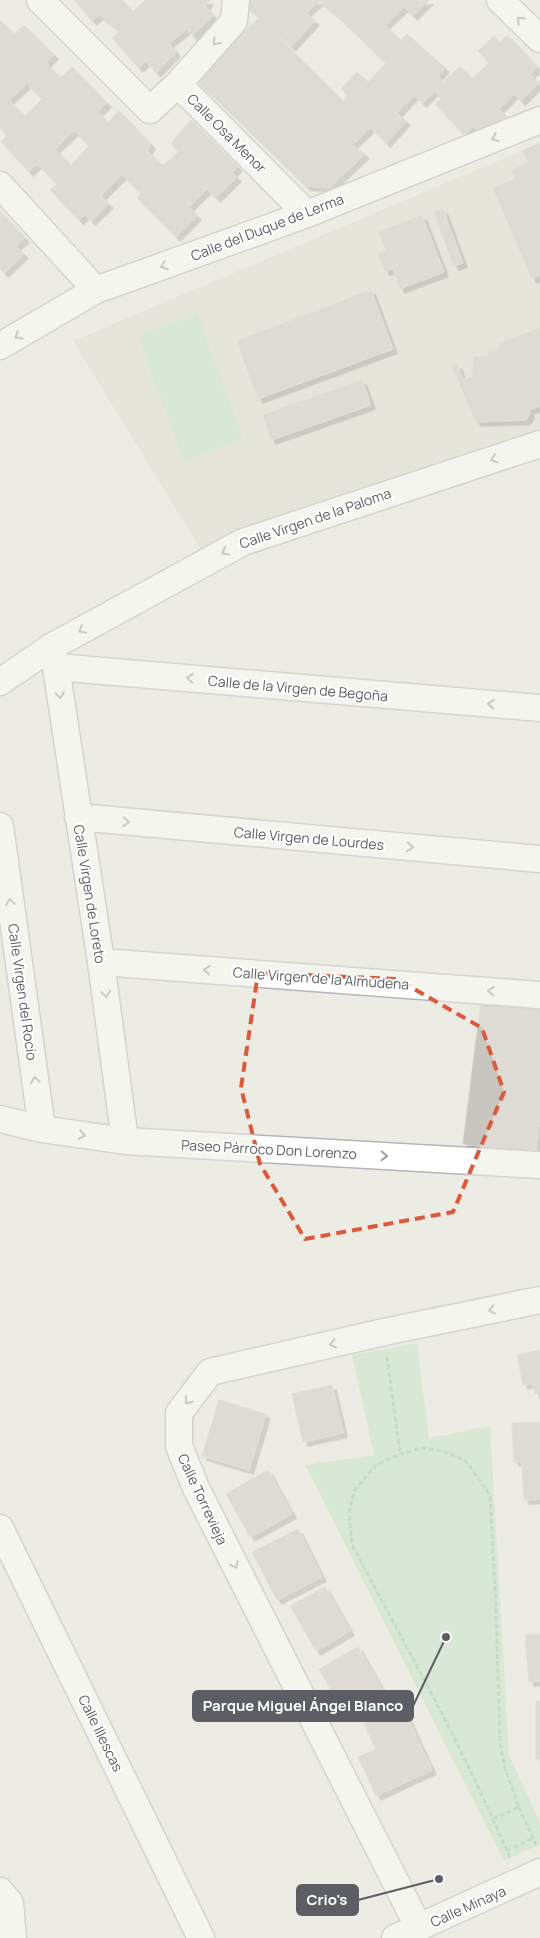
<svg xmlns="http://www.w3.org/2000/svg" width="540" height="1938" font-family="Manrope,sans-serif">
  <style>
    .education { fill: #dddbd2 }
    .green { fill: #c2e3c6 }
    .building { fill: #c9c6c0; stroke: #d1cec3; fill-rule: evenodd; filter: url(#shadow) }
    .lines { fill: none; stroke-linecap: round; stroke-linejoin: round }
    .street-casing { stroke: #b4b5ba; stroke-width: 29 }
    .path { stroke: #9cc3ab; stroke-width: 3; stroke-dasharray: 5 2.5; stroke-linecap: butt }
    .street { stroke: #fff; stroke-width: 26 }
    .oneway { stroke: #9d9ea1 }
    .marked { fill: none; stroke: #db5a3c; stroke-width: 4; stroke-dasharray: 10 6; stroke-linejoin: round }
    .labels { text-anchor: middle; dominant-baseline: central; stroke-width: 4; stroke-linejoin: round; paint-order: stroke }
    .street-label { font-size: 14px; fill: #5c5e63; stroke: #fff }
    .leader { fill: none; stroke: #5c5e63; stroke-width: 2 }
    .callout-dot { fill: #5c5e63; stroke: #fff; stroke-width: 2 }
    .callout { fill: #5c5e63; stroke: #5c5e63; stroke-width: 2 }
    .callout-label { font-size: 15px; text-anchor: middle; font-weight: bold; fill: #fff }
  </style>
  <defs>
    <filter id="shadow"><feDropShadow dx="4.5" dy="4.5" stdDeviation="0" flood-color="#0004"/></filter>
  </defs>
  <rect width="100%" height="100%" fill="#edece4"/>
  <path class="education" d="M540,143v287l-292,97 -47,23 -128,-209z"/>
  <path class="green" d="M197,313l47,127 -60,22 -47,-127z
    M417,1343l12,95 61,-12 19,329 31,67v22l-36,17 -199,-396 69,-10 -22,-100z"/>
  <path class="building" d="M74,0h48l11,12 12,-12h64l-4,6 8,10 -20,20 -6,-7 -18,14 7,9 -20,21 -10,-12 -7,7 -27,-30 8,-7 -21,-16 -7,6z
    M246,0h105l-15,15 -17,-14 -13,12 9,8 -24,26 -48,-44z
    M351,0h78l-16,16 -9,-9 -19,18 8,8 -18,20 -39,-38z
    M259,18l111,110 -18,17 13,9 -36,34 -23,-2 -112,-108z
    M0,20l14,14 10,-9 30,30 -8,8 15,15 11,-11 35,36 -9,9 10,10 11,-11 32,33 -4,7 16,15 15,-14 -7,-9 20,-23 47,47 -6,6 5,4 -21,21 -9,-9 -18,18 8,9 -21,21 -39,-39 4,-4 -19,-19 -21,21 8,8 -18,17 -6,-6 -6,5 -29,-30 7,-6 -20,-20 -8,8 -28,-30 6,-6 -7,-8zM27,83l15,16 -17,17 -16,-16zM74,131l15,15 -18,19 -16,-16z
    M393,33l8,7 6,-6 38,34 -7,8 6,6 -22,21 -8,-8 -17,18 9,8 -20,22 -43,-42 5,-6 -7,-6 16,-17 11,10 18,-19 -11,-10z
    M507,35l31,32 -8,7 9,9 -18,18 -7,-7 -15,15 9,9 -22,21 -12,-13 -10,9 -29,-31 6,-6 -6,-7 25,-25 12,13 17,-16 -11,-12 16,-15 6,6z
    M540,143v132l-8,4 -39,-91 22,-9 -3,-9 16,-7 -5,-13z
    M443,209l20,54 -9,3 -20,-53z
    M0,211l25,27 -9,8 8,8 -20,19 -4,-4z
    M422,215l22,57 -44,17 -7,-20 -8,2 -7,-17 8,-3 -7,-19z
    M371,290l22,59 -135,50 -21,-58z
    M540,328v78l-11,4 1,4 -4,6 -50,2 -24,-56 5,-2 6,15 9,-2 2,-20 14,-1 1,-5 9,-1 2,-7z
    M362,380l9,25 -100,35 -8,-25z
    M481,1001l59,7v108l-5,37 -72,-9z
    M540,1350v43l-5,1 -2,-11 -10,2 -6,-30z
    M332,1385l11,48 -40,9 -11,-48z
    M219,1400l47,14 -17,56 -47,-14z
    M540,1422v77l-16,1 -2,-39 -8,1 -2,-39z
    M268,1470l24,44 -42,23 -24,-43z
    M298,1529l24,48 -45,23 -25,-48z
    M325,1587l25,44 -34,20 -26,-45z
    M540,1634v47l-11,1 -4,-47z
    M358,1647l25,44 -39,22 -25,-44z
    M536,1701h4v58h-4z
    M402,1706l30,64 -56,26 -18,-39 18,-8 -12,-25z"/>
  <g class="lines">
    <defs>
      <path id="street" d="M40,0l110,110 28,-26 129,130
        M500,0l40,39
        M178,84l56,-63 2,-21
        M0,185l96,105
        M0,346l96,-56 211,-76 233,-94
        M51,647l5,20 45,295 24,179
        M56,667l484,41
        M0,682l51,-35 192,-105 297,-98
        M78,817l462,42
        M0,826l42,303
        M101,962l439,33
        M0,1119l42,10 83,12 415,24
        M0,1528l201,410
        M0,1891l10,12 3,35
        M419,1928l-223,-440 -17,-42v-33l31,-41 174,-40 156,-32
        M395,1938l145,-66"/>
    </defs>
    <use href="#street" class="street-casing"/>
    <path class="path" d="M387,1357l13,97
      M519,1807l18,40
      M493,1819l26,-12 -14,-39 -5,-25 -4,-133 -6,-115 -24,-34 -20,-9 -23,-4 -23,6 -24,11 -22,26 -5,22 3,32c55,103 113,206 158,313
      M507,1851l26,-13"/>
    <use href="#street" class="street"/>
  </g>
  <defs><path id="oneway-chevron" d="M-2-3.5L2.5 0L-2 3.5" fill="none" stroke-width="1.6" stroke-linecap="round" stroke-linejoin="round" transform="scale(1.25)"/></defs>
  <g class="oneway">
    <use href="#oneway-chevron" transform="translate(520 20) rotate(-136)"/>
    <use href="#oneway-chevron" transform="translate(216 42) rotate(132)"/>
    <use href="#oneway-chevron" transform="translate(495 138) rotate(158)"/>
    <use href="#oneway-chevron" transform="translate(164 266) rotate(160)"/>
    <use href="#oneway-chevron" transform="translate(18 336) rotate(150)"/>
    <use href="#oneway-chevron" transform="translate(494 459) rotate(162)"/>
    <use href="#oneway-chevron" transform="translate(225 552) rotate(151)"/>
    <use href="#oneway-chevron" transform="translate(82 630) rotate(151)"/>
    <use href="#oneway-chevron" transform="translate(190 678) rotate(-175)"/>
    <use href="#oneway-chevron" transform="translate(60 695) rotate(82)"/>
    <use href="#oneway-chevron" transform="translate(491 704) rotate(-175)"/>
    <use href="#oneway-chevron" transform="translate(126 822) rotate(5)"/>
    <use href="#oneway-chevron" transform="translate(410 847) rotate(5)"/>
    <use href="#oneway-chevron" transform="translate(10 902) rotate(-98)"/>
    <use href="#oneway-chevron" transform="translate(207 970) rotate(-176)"/>
    <use href="#oneway-chevron" transform="translate(491 991) rotate(-176)"/>
    <use href="#oneway-chevron" transform="translate(106 994) rotate(82)"/>
    <use href="#oneway-chevron" transform="translate(35 1080) rotate(-98)"/>
    <use href="#oneway-chevron" transform="translate(82 1135) rotate(8)"/>
    <use href="#oneway-chevron" transform="translate(384 1156) rotate(3)"/>
    <use href="#oneway-chevron" transform="translate(492 1310) rotate(168)"/>
    <use href="#oneway-chevron" transform="translate(333 1344) rotate(167)"/>
    <use href="#oneway-chevron" transform="translate(188 1401) rotate(127)"/>
    <use href="#oneway-chevron" transform="translate(235 1565) rotate(63)"/>
  </g>
  <path d="M0 0H540V1938H0ZM258,973l139,6 85,49 22,64 -51,120 -148,27 -45,-75 -19,-76z" fill="#edece4" fill-opacity=".55" fill-rule="evenodd"/>
  <path class="marked" d="M258,973l139,6 85,49 22,64 -51,120 -148,27 -45,-75 -19,-76z"/>
  <g class="labels">
    <g class="street-label">
      <text transform="translate(227 133) rotate(45)">Calle Osa Menor</text>
      <text transform="translate(267 227) rotate(-21)">Calle del Duque de Lerma</text>
      <text transform="translate(315 518) rotate(-19)">Calle Virgen de la Paloma</text>
      <text transform="translate(298 688) rotate(5)">Calle de la Virgen de Begoña</text>
      <text transform="translate(309 838) rotate(5)">Calle Virgen de Lourdes</text>
      <text transform="translate(90 894) rotate(81)">Calle Virgen de Loreto</text>
      <text transform="translate(321 978) rotate(4)">Calle Virgen de la Almudena</text>
      <text transform="translate(23 992) rotate(82)">Calle Virgen del Rocío</text>
      <text transform="translate(269 1149) rotate(3)">Paseo Párroco Don Lorenzo</text>
      <text transform="translate(203 1499) rotate(65)">Calle Torrevieja</text>
      <text transform="translate(101 1733) rotate(64)">Calle Illescas</text>
      <text transform="translate(468 1906) rotate(-24)">Calle Minaya</text>
    </g>
  </g>
  <path class="leader" d="M446 1637L413 1706M439 1879L358 1900"/>
  <g class="callout-dot">
    <circle cx="446" cy="1637" r="5"/>
    <circle cx="439" cy="1879" r="5"/>
  </g>
  <g class="callout">
    <rect x="193" y="1691" width="220" height="30" rx="5"/>
    <rect x="297" y="1885" width="61" height="30" rx="5"/>
  </g>
  <g class="callout-label">
    <text x="303" y="1711">Parque Miguel Ángel Blanco</text>
    <text x="327" y="1905">Crio's</text>
  </g>
</svg>
